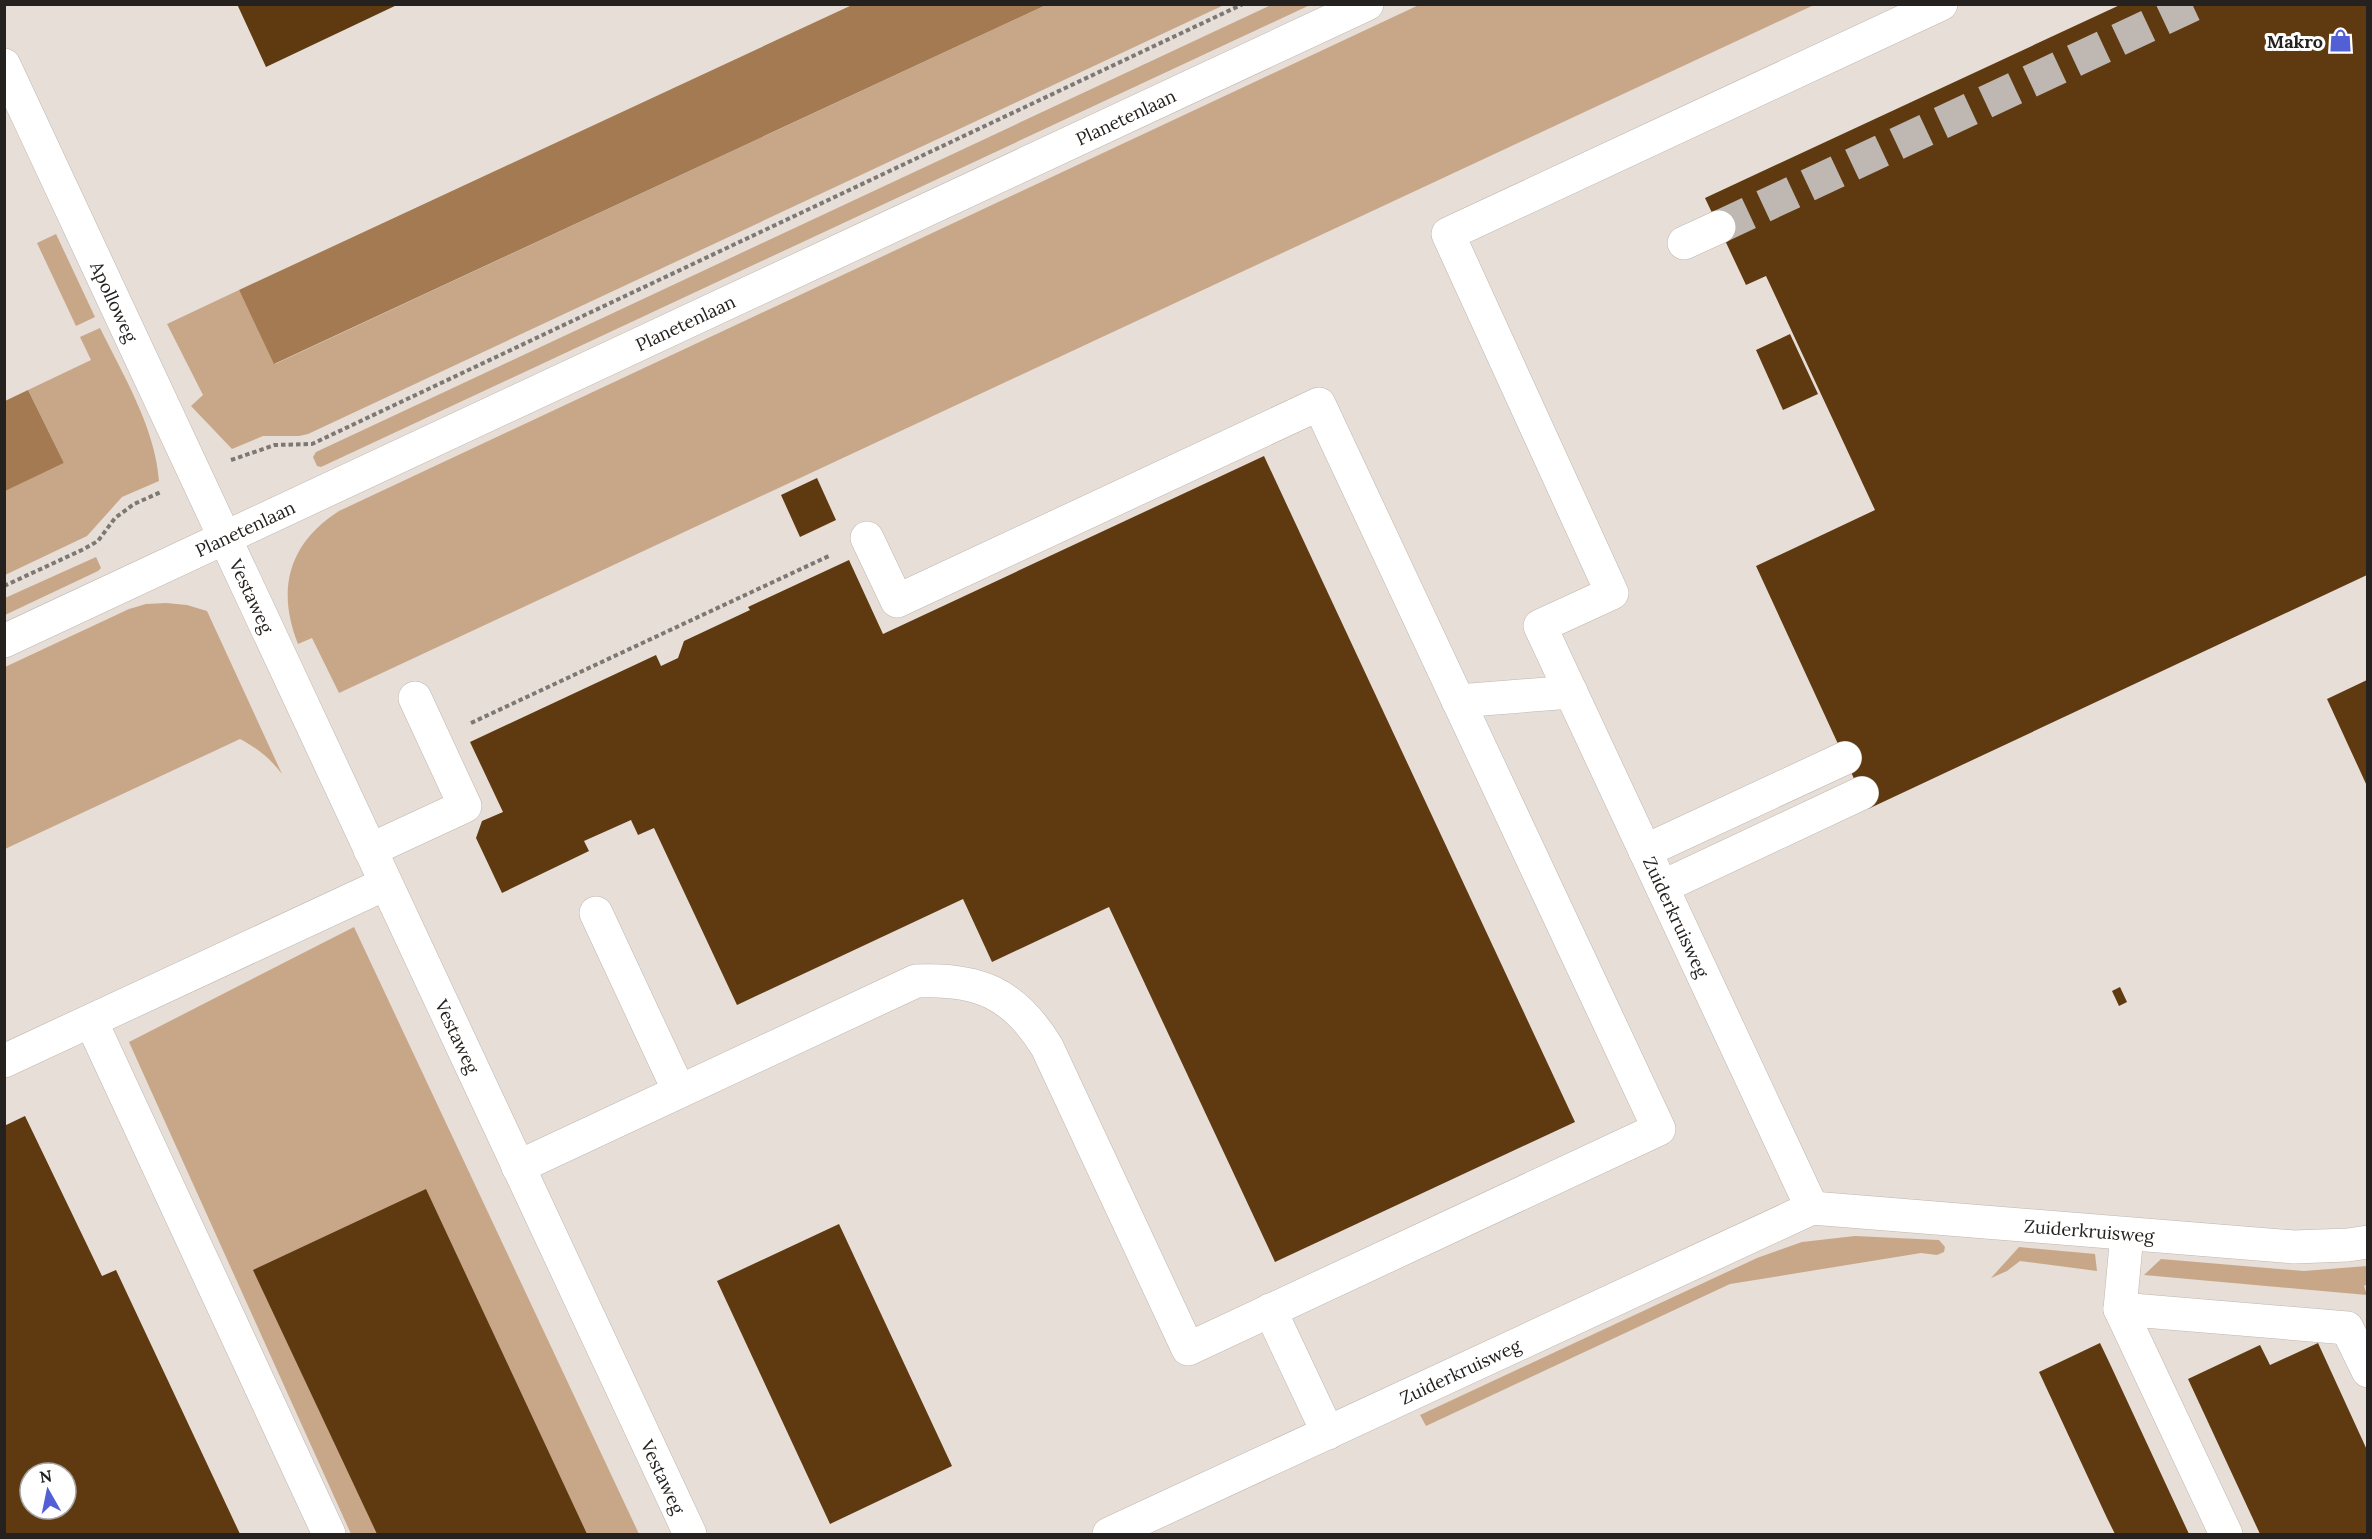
<svg xmlns="http://www.w3.org/2000/svg" width="2372" height="1539" font-family="Lora,serif">
  <style>
    .green { fill: #c8a789 }
    .water { fill: #a37a52 }
    .building { fill: #5f3910; fill-rule: evenodd }
    .lines { fill: none; stroke-linecap: round; stroke-linejoin: round }
    .minor-tunnel { stroke: #bfb8b2; stroke-width: 33; stroke-dasharray: 33 16; stroke-linecap: butt }
    .minor-casing { stroke: #beb6af; stroke-width: 34 }
    .path { stroke: #7e7874; stroke-width: 4; stroke-dasharray: 4.5 3; stroke-linecap: butt }
    .minor { stroke: #fff; stroke-width: 33 }
    .labels { text-anchor: middle; dominant-baseline: central; stroke-width: 6; stroke-linejoin: round; paint-order: stroke }
    .poi-label { font-size: 18px; font-weight: bold; fill: #24211f; stroke: #fff; text-anchor: end }
    .street-label { font-size: 18px; fill: #24211f; stroke: #fff }
  </style>
  <rect width="100%" height="100%" fill="#e6ded7"/>
  <path class="green" d="M1421,4l393,1 -1475,688 -27,-55 -14,6c-22,-55 -9,-101 41,-133z
    M1046,5h178l-916,429 -9,2h-36l-31,13 -41,-43 12,-11 -36,-71 72,-34 36,74z
    M1271,5h39l-989,462 -4,-1 -4,-9 3,-5z
    M56,234l39,83 -19,9 -39,-83z
    M100,328c23,47 55,99 59,153l-37,16 -35,39 -82,39 -1,-84 60,-28 -36,-73 63,-30 -11,-23z
    M96,557l5,11 -3,3 -93,44v-17z
    M166,603l21,2 20,6 75,163c-12,-16 -25,-26 -42,-35l-235,110v-182l124,-58 17,-5z
    M354,927l285,607h-288l-222,-492z
    M1855,1236l84,4 6,7 -1,5 -7,3 -16,-2 -191,31 -304,142 -6,-11 337,-157 45,-16z
    M2019,1247l76,7 2,17 -77,-10 -13,10 -16,7z
    M2161,1259l143,12 63,-5v18l-3,2 3,9 -223,-20z"/>
  <path class="water" d="M852,5h194l-772,359 -35,-74z
    M28,390l36,73 -59,28v-90z"/>
  <path class="building" d="M237,4h162l-133,63z
    M2122,4h245v571l-499,234 -112,-243 119,-56 -109,-234 -20,9 -41,-87z
    M1790,334l28,60 -35,16 -27,-60z
    M1264,456l311,666 -300,140 -166,-355 -117,55 -29,-63 -226,106 -83,-177 -16,7 -7,-15 -47,21 5,10 -87,42 -26,-55 6,-17 21,-9 -33,-70 186,-87 5,11 17,-8 6,-17 66,-31 -2,-3 101,-47 34,74z
    M817,478l19,42 -36,17 -19,-42z
    M2367,680v106l-40,-87z
    M2120,987l7,15 -8,4 -7,-15z
    M25,1116l77,160 14,-6 124,264h-236v-408zM30,1473h36v36h-36z
    M426,1189l161,345h-210l-124,-264z
    M839,1224l113,242 -122,58 -113,-243z
    M2100,1343l10,21 79,170h-74l-8,-16 -68,-146z
    M2318,1343l49,107v84h-107l-72,-155 72,-34 10,20z"/>
  <g class="lines">
    <path class="minor-tunnel" d="M1719,227l476,-223"/>
    <defs>
      <g id="minor">
        <path id="s1" d="M4,65l686,1469"/>
        <path d="M1684,243l35,-16"/>
        <path id="s2" d="M4,641l1363,-637"/>
        <path d="M1458,701l113,-9"/>
        <path d="M370,850l95,-44 -50,-108"/>
        <path d="M1645,851l200,-93"/>
        <path d="M1662,887l200,-94"/>
        <path d="M596,913l83,178"/>
        <path d="M91,1021l238,513"/>
        <path d="M4,1061l381,-177"/>
        <path d="M518,1167l398,-186c62,-3 98,12 131,66l141,302 471,-220 -340,-725 -422,197 -30,-63"/>
        <path d="M1812,1208l-272,-582 72,-33 -164,-359 493,-230"/>
        <path d="M2127,1234l-7,75 106,225"/>
        <path d="M2120,1309l227,19 21,43"/>
        <path d="M1270,1310l58,123"/>
        <path id="s3" d="M1109,1534l703,-326 482,39 54,-2 20,-3"/>
      </g>
    </defs>
    <use href="#minor" class="minor-casing"/>
    <path class="path" d="M231,460l44,-15 37,-1 931,-440
      M4,586l80,-37 14,-8 17,-23 19,-14 27,-12
      M471,723l360,-168"/>
    <use href="#minor" class="minor"/>
  </g>
  <defs>
    <symbol id="shop-bare" viewBox="-9 -9 18 18"><path d="M-5-2.5h2.3a2.7 3.5 0 0 1 5.4 0H5L5.5 6h-11ZM-1.5-2.5h3a1.5 2.3 0 0 0-3 0Z" fill="#525fd5" stroke="#fff" stroke-width="2.5" paint-order="stroke"/></symbol>
  </defs>
  <g fill-rule="evenodd">
    <use href="#shop-bare" x="2324" y="24" width="33" height="33"/>
  </g>
  <g class="labels">
    <g class="poi-label">
      <text x="2323" y="41">Makro</text>
    </g>
    <g class="street-label">
      <text stroke="none"><textPath href="#s2" startOffset="1238">Planetenlaan</textPath></text>
      <text stroke="none"><textPath href="#s1" startOffset="261">Apolloweg</textPath></text>
      <text stroke="none"><textPath href="#s2" startOffset="752">Planetenlaan</textPath></text>
      <text stroke="none"><textPath href="#s2" startOffset="266">Planetenlaan</textPath></text>
      <text stroke="none"><textPath href="#s1" startOffset="586">Vestaweg</textPath></text>
      <text transform="translate(1676 917) rotate(65)">Zuiderkruisweg</text>
      <text stroke="none"><textPath href="#s1" startOffset="1072">Vestaweg</textPath></text>
      <text stroke="none"><textPath href="#s3" startOffset="1053">Zuiderkruisweg</textPath></text>
      <text stroke="none"><textPath href="#s3" startOffset="387">Zuiderkruisweg</textPath></text>
      <text stroke="none"><textPath href="#s1" startOffset="1558">Vestaweg</textPath></text>
    </g>
  </g>
  <rect width="2372" height="1539" fill="none" stroke="#24211f" stroke-width="12"/>
  <g transform="translate(48 1491) rotate(351)"><circle r="28" fill="#ffffff" stroke="#a7a6a5" stroke-width="1.5"/>
  <path d="M0-4.5L10 22L0 15L-10 22Z" fill="#525fd5"/>
  <text y="-9" font-size="16" font-weight="bold" text-anchor="middle" fill="#24211f">N</text>
  </g>
</svg>
